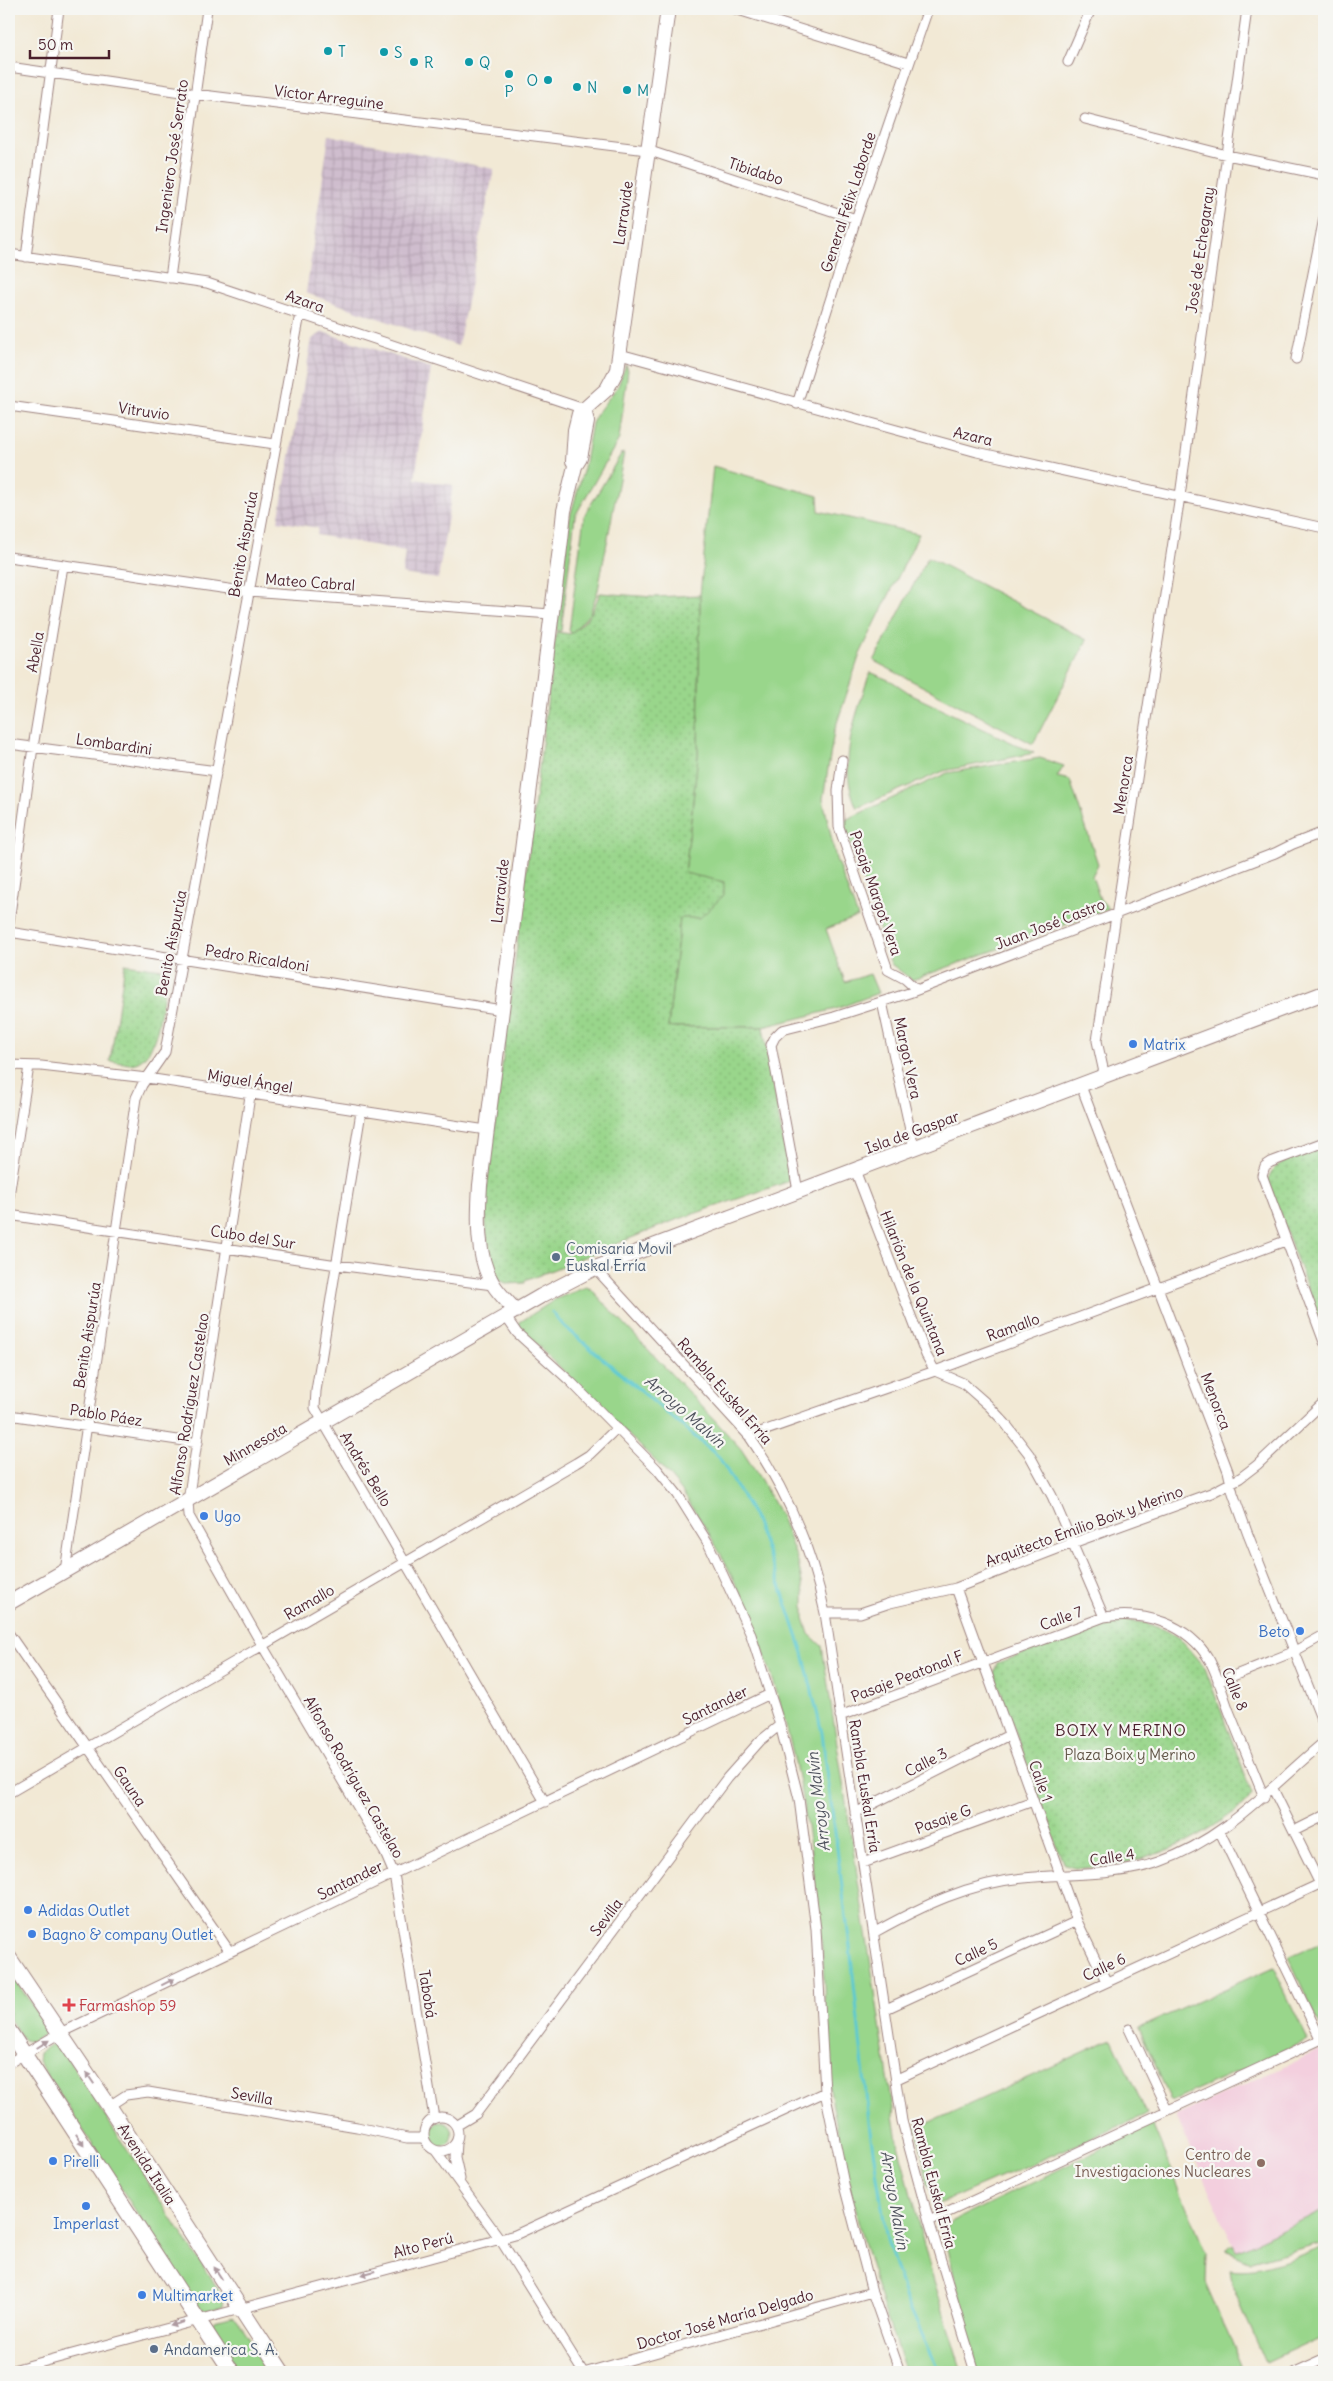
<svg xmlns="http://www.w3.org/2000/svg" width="1333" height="2381" font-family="Delius,sans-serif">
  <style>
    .built { fill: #f3cfde }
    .industrial { fill: url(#industrial-grid) }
    .grass { fill: #99d68b; stroke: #727a5b }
    .park { fill: url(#park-dots); stroke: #727a5b }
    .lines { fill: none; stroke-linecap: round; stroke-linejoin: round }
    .stream { stroke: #5cc9d1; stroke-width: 3 }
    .street-casing { stroke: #9e8480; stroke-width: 11 }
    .secondary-casing { stroke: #9e8480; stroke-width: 16 }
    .primary-casing { stroke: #9e8480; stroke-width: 17 }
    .street { stroke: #fff; stroke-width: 9 }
    .secondary { stroke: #fff; stroke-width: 14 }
    .primary { stroke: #fff; stroke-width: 15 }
    .oneway { fill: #ae9aa0 }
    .culture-dot { fill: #0f9aa8; stroke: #f6f6f2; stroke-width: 2 }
    .shop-dot { fill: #3f7fe0; stroke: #f6f6f2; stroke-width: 2 }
    .service-dot { fill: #5c6f8a; stroke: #f6f6f2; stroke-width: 2 }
    .health-dot { fill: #e0444e; stroke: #f6f6f2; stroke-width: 2 }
    .education-dot { fill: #8d6e63; stroke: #f6f6f2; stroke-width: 2 }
    .labels { text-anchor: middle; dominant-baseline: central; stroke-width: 4.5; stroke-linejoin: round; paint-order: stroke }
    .culture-label { font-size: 15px; fill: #0d838f; stroke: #f6f6f2; text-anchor: start }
    .street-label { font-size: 15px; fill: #4a1f2b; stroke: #f6f6f2 }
    .shop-label { font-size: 15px; fill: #366cbe; stroke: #f6f6f2; text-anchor: start }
    .service-label { font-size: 15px; fill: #4e5e75; stroke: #f6f6f2; text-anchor: start }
    .park-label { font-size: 15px; fill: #625648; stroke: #f6f6f2 }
    .health-label { font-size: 15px; fill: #be3a42; stroke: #f6f6f2; text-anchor: start }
    .education-label { font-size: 15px; fill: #785e54; stroke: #f6f6f2; text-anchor: end }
    .water-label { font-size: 16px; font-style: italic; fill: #4f525d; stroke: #f6f6f2 }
    .neighbourhood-label { font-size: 16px; letter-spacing: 1px; fill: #4a1f2b; stroke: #f6f6f2 }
  </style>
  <defs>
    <pattern id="industrial-grid" width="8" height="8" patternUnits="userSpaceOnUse" patternTransform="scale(1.25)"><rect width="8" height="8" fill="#cfbdce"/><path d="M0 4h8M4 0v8" fill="none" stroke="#b3a2b1"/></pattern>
    <pattern id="park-dots" width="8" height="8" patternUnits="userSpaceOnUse" patternTransform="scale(1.25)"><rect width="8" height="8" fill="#99d68b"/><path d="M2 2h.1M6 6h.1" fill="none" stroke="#85b778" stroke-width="1.8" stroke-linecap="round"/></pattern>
  </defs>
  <rect width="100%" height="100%" fill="#f6f6f2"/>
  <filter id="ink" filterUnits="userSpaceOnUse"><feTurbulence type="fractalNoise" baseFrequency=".02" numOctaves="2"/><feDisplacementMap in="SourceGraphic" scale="10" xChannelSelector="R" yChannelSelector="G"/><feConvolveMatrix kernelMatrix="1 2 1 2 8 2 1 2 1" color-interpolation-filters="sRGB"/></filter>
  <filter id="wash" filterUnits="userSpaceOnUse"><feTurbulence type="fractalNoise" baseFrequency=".0096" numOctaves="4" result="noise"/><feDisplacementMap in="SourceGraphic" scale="20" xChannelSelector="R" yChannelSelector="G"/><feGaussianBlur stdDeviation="1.12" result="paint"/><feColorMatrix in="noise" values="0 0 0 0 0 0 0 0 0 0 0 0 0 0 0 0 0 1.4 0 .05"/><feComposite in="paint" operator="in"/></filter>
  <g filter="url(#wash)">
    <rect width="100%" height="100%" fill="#f2e9d5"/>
    <path class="built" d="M1324,2048v162l-88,41 -60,-135z"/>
    <path class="industrial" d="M329,135l165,34 -36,177 -152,-53z
      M323,332l108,36 -16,111 38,6 -15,94 -36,-5 3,-23 -88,-16 1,-7 -40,-7 34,-182z"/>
    <path class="grass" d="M626,365l2,5 -9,69 -44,77 -14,115h-5l14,-114 14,-49 8,-45 6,-11 20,-26z
      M624,453l-26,137 -8,23 -18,20 -3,-2 15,-115 37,-62z
      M713,466l105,30 1,15 100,23 -59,120 -26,78 -11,67 13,60 22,58 -32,12 19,53 25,-8 8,19 -42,16 -73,18h-95l12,-109 44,-36 -39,-8 13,-119 2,-160z
      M928,557l159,83 -54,104 -159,-83z
      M870,672l23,10 21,14 120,57 -90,18 -87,37c-21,-45 -1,-92 13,-136z
      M1040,758l24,8 -7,11 13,3 28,84 -6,12 8,23 9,10 -197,71 -21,-16 -48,-143 104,-48z
      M586,1287l5,2 118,125 32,35 20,31 20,37 17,45 6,31v25l5,16 13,12 77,502 29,113 34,111h-56c-35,-94 -62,-191 -77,-290 -6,-44 -3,-89 -7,-133 -14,-154 -43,-313 -131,-444 -20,-32 -47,-55 -74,-81 -33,-33 -66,-65 -98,-98l1,-4 36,-23z
      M1324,1941v90l-1,1 -35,-75z
      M1273,1967l35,73 -137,61 -32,-73z
      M9,1971l37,55 -1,8 -13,8 -8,-2 -15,-22z
      M1112,2039l35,75 -208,90 -11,-20 -12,-60 15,-2z
      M52,2044h5l4,4 163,251 -1,7 -17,4 -7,-2 -161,-247 1,-8z
      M429 2134a12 12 0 1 1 24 0a12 12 0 1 1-24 0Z
      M1152,2124l54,129 -1,30 39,89h-266l-34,-139 7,-11z
      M1324,2210v32l-73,20 -25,-11 7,-6 3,6z
      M1324,2246v90l-58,27 -33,-75 -3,-19c31,5 66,-13 94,-23z
      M233,2316l4,3 35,53h-33l-28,-44 3,-7z"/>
    <path class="park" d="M600,593l53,4 47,-2 -2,160 -13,118 39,9v13l-24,23h-20l-12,109h95l27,154 -117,40 -148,60v2l-17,1 -11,-5c-11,-27 -12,-55 -11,-84l70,-563 14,2c19,-15 21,-19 30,-41z
      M125,964l37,5 4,6c-4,22 -6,77 -28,87 -8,4 -20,0 -28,-1z
      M1324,1147v186l-56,-151c1,-22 38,-28 56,-35z
      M1123,1620l23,3 21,8 12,7 26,30 47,126c-6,11 -15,16 -25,23 -38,28 -83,46 -131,50 -12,1 -22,4 -33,-4l-69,-190 3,-10z"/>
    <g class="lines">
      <path class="stream" d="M552,1312l11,13 156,132 34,58 27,70 23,68 19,80 28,214 20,184 17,109 19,59 33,73"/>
    </g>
  </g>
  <g filter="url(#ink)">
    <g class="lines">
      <defs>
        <path id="street" d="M735,9l173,54
          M1068,62l23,-53
          M9,67l186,27 452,56 209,69
          M1085,119l142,36 97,20
          M9,254l198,29 377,126
          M26,257l33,-248
          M170,278l37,-269
          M620,354l357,98 347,76
          M1296,359l28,-141
          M797,404l59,-185 72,-210
          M9,406l266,38
          M9,557l240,35 302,22
          M9,744l208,27
          M842,760l-4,31 1,36 49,143 17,9 12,11
          M9,922l24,-175 30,-181
          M9,932l493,78
          M882,1002l32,146
          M9,1065l32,1 106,12 339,52
          M1105,1077l-8,-36 83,-545 67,-487
          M1081,1086l147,385 5,22 14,39 77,194
          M250,1096l-62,405 1,15 73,129 123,208 9,21 40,244
          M361,1112l-45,279 -1,17 230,394
          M1324,1142l-53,20 -6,4 -3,9 62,167
          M855,1170l71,185 9,16 28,12 25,22 17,18 24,31 23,42 52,121
          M798,1191l-27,-146 4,-8 7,-7 52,-13 75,-24 366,-140 18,-9 31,-12
          M9,1196l20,-130
          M9,1215l328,50 156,20
          M595,1268l154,168c37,53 63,114 76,177l77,508 27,100 46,151
          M506,1317l11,16 54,49 86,87 21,26 30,48 43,92 29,90 19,74 17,130 9,163 20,97 27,103 28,80
          M9,1415l189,28
          M749,1436l186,-65 350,-130
          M65,1571l71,-473 6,-13 23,-33 135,-738
          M956,1588l121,333 29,60
          M825,1613h35l30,-10 66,-15 114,-44 141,-51 29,-15 17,-13 67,-63
          M9,1634l221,318
          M1218,1682l75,-30 31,-17
          M840,1716l264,-99c41,-6 84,6 106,44 8,15 13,34 19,50 12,29 23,57 35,86
          M1273,1789l47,95
          M9,1793l567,-330 13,-8 28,-27
          M855,1813l154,-78
          M1294,1831l30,-15
          M1220,1832l101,208
          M863,1863l170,-62
          M875,1932c47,-26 94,-49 149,-54 46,-5 91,-1 135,-16 68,-24 112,-76 165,-120
          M886,2009l191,-88
          M1129,2029l38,81
          M9,2063l51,-30 710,-339
          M897,2079l427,-197
          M109,2106l17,-11 22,-3 209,35 50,11h17
          M424 2134a17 17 0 1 1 34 0a17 17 0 1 1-34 0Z
          M456,2126l20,-12 251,-336 33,-37 20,-16
          M456,2143l-1,14 5,22
          M436,2151l64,88 83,133
          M929,2221l395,-183
          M9,2371l506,-136 310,-143
          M587,2372l285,-80
          M1295,2372l29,-13"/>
        <path id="secondary" d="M573,461l2,-31 4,-16 28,-25 10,-19 51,-361
          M516,1311c-8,-9 -17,-17 -23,-27 -17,-27 -15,-67 -13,-99l81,-645 3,-29 11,-45 5,-8 7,-36 -3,-13
          M9,1603l532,-307 54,-28 729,-275"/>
        <path id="primary" d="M9,1958l100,148 173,266
          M9,2031l223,341"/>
      </defs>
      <use href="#street" class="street-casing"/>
      <use href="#secondary" class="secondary-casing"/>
      <use href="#primary" class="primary-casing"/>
      <use href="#street" class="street"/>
      <use href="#secondary" class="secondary"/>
      <use href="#primary" class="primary"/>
    </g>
    <defs><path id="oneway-solid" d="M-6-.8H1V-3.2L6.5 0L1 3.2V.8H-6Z" transform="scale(1.25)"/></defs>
    <g class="oneway">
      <use href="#oneway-solid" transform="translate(168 1982) rotate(-26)"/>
      <use href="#oneway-solid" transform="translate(43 2044) rotate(-32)"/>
      <use href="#oneway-solid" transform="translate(90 2078) rotate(-124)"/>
      <use href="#oneway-solid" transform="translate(80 2140) rotate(57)"/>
      <use href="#oneway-solid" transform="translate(218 2273) rotate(-123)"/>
      <use href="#oneway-solid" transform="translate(368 2273) rotate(165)"/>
      <use href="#oneway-solid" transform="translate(177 2324) rotate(164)"/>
    </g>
  </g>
  <g class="culture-dot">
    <circle cx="328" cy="51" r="5"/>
    <circle cx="384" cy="52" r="5"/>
    <circle cx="414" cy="62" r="5"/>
    <circle cx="469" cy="62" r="5"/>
    <circle cx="509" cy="74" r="5"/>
    <circle cx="548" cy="80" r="5"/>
    <circle cx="577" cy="87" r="5"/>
    <circle cx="627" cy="90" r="5"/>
  </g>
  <g class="shop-dot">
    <circle cx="1133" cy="1044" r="5"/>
    <circle cx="204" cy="1516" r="5"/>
    <circle cx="1300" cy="1631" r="5"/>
    <circle cx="28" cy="1910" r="5"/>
    <circle cx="32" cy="1934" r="5"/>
    <circle cx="53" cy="2161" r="5"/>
    <circle cx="86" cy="2206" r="5"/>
    <circle cx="142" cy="2295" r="5"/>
  </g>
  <g class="service-dot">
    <circle cx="556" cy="1257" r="5"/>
    <circle cx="154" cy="2349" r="5"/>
  </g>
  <path class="health-dot" d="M66.5 1997.5h5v5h5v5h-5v5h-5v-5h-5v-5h5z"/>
  <circle class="education-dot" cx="1261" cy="2163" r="5"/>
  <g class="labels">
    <g class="culture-label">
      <text x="338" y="51">T</text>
      <text x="394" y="52">S</text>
      <text x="424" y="62">R</text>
      <text x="479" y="62">Q</text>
      <text x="538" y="80" text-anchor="end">O</text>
      <text x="587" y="87">N</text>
      <text x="637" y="90">M</text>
      <text x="509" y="91" text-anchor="middle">P</text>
    </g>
    <g class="street-label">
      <text transform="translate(329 97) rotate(7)">Víctor Arreguine</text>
      <text transform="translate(172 156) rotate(-82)">Ingeniero José Serrato</text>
      <text transform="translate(756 171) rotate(18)">Tibidabo</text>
      <text transform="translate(848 202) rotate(-72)">General Félix Laborde</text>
      <text transform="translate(623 213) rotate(-82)">Larravide</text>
      <text transform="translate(1200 250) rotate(-82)">José de Echegaray</text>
      <text transform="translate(305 301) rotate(19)">Azara</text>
      <text transform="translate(144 411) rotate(8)">Vitruvio</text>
      <text transform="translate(973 436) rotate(13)">Azara</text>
      <text transform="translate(243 544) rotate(-80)">Benito Aispurúa</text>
      <text transform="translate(310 582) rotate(4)">Mateo Cabral</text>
      <text transform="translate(35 652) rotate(-80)">Abella</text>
      <text transform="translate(114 744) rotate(8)">Lombardini</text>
      <text transform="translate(1123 785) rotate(-81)">Menorca</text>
      <text transform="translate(500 891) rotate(-84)">Larravide</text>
      <text transform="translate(876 893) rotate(71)">Pasaje Margot Vera</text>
      <text transform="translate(1050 924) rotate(-21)">Juan José Castro</text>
      <text transform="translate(171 943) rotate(-79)">Benito Aispurúa</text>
      <text transform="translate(257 958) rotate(9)">Pedro Ricaldoni</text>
      <text transform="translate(908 1058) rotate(78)">Margot Vera</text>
      <text transform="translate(250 1081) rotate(9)">Miguel Ángel</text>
      <text transform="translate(912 1132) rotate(-20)">Isla de Gaspar</text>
      <text transform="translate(253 1237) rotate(9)">Cubo del Sur</text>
      <text transform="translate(914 1283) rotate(68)">Hilarión de la Quintana</text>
      <text transform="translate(1013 1327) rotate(-20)">Ramallo</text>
      <text transform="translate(87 1335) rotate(-81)">Benito Aispurúa</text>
      <text transform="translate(725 1391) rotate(49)">Rambla Euskal Erría</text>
      <text transform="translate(1216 1401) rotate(69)">Menorca</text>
      <text transform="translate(189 1404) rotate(-81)">Alfonso Rodríguez Castelao</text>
      <text transform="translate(106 1415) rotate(9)">Pablo Páez</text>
      <text transform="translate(255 1444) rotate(-30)">Minnesota</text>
      <text transform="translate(366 1469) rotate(59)">Andrés Bello</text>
      <text transform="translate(1084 1526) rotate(-20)">Arquitecto Emilio Boix y Merino</text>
      <text transform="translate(309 1602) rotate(-30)">Ramallo</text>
      <text transform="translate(1061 1618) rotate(-20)">Calle 7</text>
      <text transform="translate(907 1676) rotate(-21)">Pasaje Peatonal F</text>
      <text transform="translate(1235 1689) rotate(68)">Calle 8</text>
      <text transform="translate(715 1705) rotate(-26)">Santander</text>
      <text transform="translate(926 1762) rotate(-27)">Calle 3</text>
      <text transform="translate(354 1777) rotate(60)">Alfonso Rodríguez Castelao</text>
      <text transform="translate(1041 1781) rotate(70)">Calle 1</text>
      <text transform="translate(130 1786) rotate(55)">Gauna</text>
      <text transform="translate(865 1786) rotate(81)">Rambla Euskal Erría</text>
      <text transform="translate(943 1819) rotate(-20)">Pasaje G</text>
      <text transform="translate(1112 1857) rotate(-9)">Calle 4</text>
      <text transform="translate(350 1880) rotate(-26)">Santander</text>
      <text transform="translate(606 1917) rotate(-53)">Sevilla</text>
      <text transform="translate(976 1952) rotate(-25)">Calle 5</text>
      <text transform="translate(1104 1967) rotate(-25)">Calle 6</text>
      <text transform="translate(428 1994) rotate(81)">Tabobá</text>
      <text transform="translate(252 2096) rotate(10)">Sevilla</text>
      <text transform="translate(147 2164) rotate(57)">Avenida Italia</text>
      <text transform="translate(934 2183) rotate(75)">Rambla Euskal Erría</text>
      <text transform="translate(423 2245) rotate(-15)">Alto Perú</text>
      <text transform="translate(725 2319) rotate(-16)">Doctor José María Delgado</text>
    </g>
    <g class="shop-label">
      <text x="1143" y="1044">Matrix</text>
      <text x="214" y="1516">Ugo</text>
      <text x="1290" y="1631" text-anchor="end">Beto</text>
      <text x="38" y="1910">Adidas Outlet</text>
      <text x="42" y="1934">Bagno &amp; company Outlet</text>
      <text x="63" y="2161">Pirelli</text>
      <text x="86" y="2223" text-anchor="middle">Imperlast</text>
      <text x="152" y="2295">Multimarket</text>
    </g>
    <g class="service-label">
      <text x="566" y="1248">Comisaria Movil<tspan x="566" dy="17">Euskal Erría</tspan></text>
      <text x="164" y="2349">Andamerica S. A.</text>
    </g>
    <g class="park-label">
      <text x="1130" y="1754">Plaza Boix y Merino</text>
    </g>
    <g class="health-label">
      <text x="79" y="2005">Farmashop 59</text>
    </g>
    <g class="education-label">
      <text x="1251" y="2154">Centro de<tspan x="1251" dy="17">Investigaciones Nucleares</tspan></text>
    </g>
    <g class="water-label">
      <text transform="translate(685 1411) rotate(41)">Arroyo Malvín</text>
      <text transform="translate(818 1802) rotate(-97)">Arroyo Malvín</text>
      <text transform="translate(895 2200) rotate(80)">Arroyo Malvín</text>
    </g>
    <g class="neighbourhood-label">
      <text x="1121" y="1730">BOIX Y MERINO</text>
    </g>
  </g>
  <rect width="1333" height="2381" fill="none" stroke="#f6f6f2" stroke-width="30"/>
  <path d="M30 50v8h79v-8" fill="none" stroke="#4a1f2b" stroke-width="2.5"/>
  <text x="38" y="50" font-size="15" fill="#4a1f2b" stroke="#f6f6f2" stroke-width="4" paint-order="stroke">50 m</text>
</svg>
